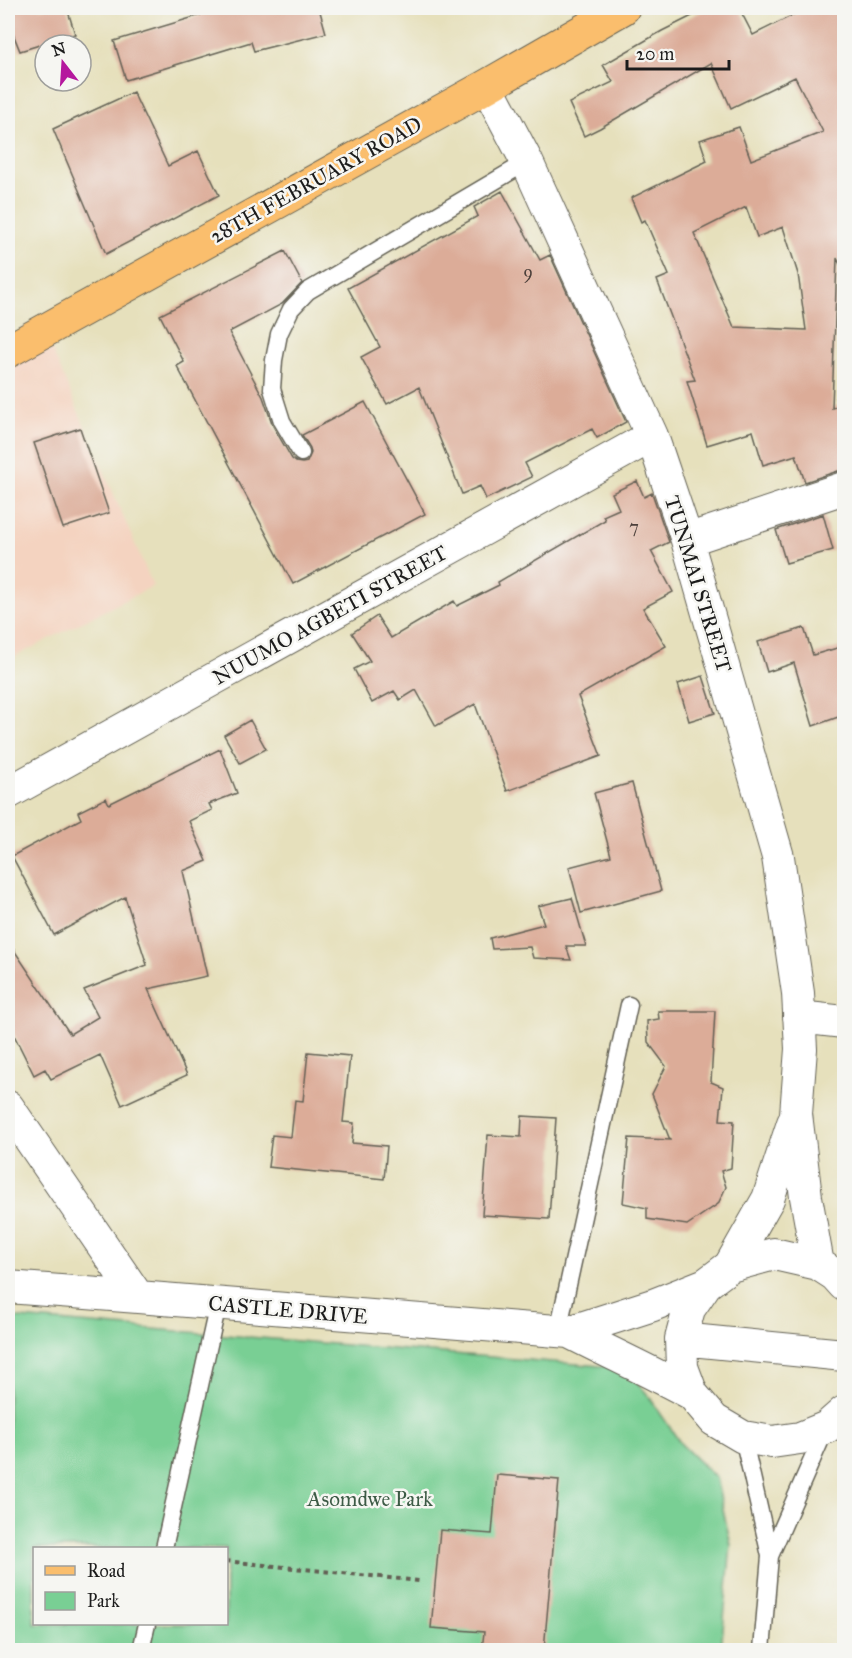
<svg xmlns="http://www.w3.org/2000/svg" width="852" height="1658" font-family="'IM FELL Great Primer',serif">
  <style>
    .built { fill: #f4d3c0 }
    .green { fill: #79cf94; stroke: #4a7658; stroke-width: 1.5; fill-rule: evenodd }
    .building { fill: #dcac98; fill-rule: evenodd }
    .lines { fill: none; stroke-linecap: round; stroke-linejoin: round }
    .service-casing { stroke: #636154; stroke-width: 19 }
    .minor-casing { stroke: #636154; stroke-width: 34 }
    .primary-casing { stroke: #636154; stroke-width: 35 }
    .path { stroke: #636154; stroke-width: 4; stroke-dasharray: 4.5 4.5; stroke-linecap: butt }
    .service { stroke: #fff; stroke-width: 16 }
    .minor { stroke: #fff; stroke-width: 32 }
    .primary { stroke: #fabe6d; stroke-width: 33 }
    .labels { text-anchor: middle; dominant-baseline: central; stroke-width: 5; stroke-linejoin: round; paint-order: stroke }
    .number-label { font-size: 18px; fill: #4c403b }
    .street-label { font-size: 21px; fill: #1c1c1c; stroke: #f6f6f2 }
    .park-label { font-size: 21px; fill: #3d5b46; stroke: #f6f6f2 }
  </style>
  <rect width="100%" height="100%" fill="#f6f6f2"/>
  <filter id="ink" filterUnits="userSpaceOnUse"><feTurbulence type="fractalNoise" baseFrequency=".0167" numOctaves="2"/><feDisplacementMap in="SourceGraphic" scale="12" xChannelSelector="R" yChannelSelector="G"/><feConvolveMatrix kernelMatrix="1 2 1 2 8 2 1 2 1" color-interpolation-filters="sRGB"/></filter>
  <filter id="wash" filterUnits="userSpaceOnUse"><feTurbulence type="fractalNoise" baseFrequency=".008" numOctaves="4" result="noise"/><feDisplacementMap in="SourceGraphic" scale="24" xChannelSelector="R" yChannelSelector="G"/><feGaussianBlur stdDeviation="1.35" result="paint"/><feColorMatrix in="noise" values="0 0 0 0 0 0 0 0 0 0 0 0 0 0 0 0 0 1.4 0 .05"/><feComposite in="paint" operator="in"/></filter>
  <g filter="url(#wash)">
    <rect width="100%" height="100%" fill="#e6e0bc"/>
    <path class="built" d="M50,345l103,241 -145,74v-292z"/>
    <path class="green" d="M8,1317l617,51 23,27 33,49 35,34 15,67 -10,105h-713zM34,1548h192v76h-192z"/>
    <g id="blocks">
      <path class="building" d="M8,8h59l8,26 -55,17 -12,-30z
        M200,8h119l7,25 -72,18 -3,-9 -125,38 -12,-39 87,-26z
        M708,8h31l14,27 54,-27h31l6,12v253l-7,-15 -5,150 12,-5v67l-6,1 -33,11 -9,-27 -33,10 -10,-34 -46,14 -20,-64 8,-1 -38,-100 12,-5 -24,-55 -4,2 -10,-24 76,-37 -7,-21 39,-13 12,33 72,-28 -28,-55 -64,31 -20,-45 -111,65 -16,8 -15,-33 44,-21 -10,-17 59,-34zM746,207l11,30 26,-10 15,47 8,56 -72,-3 -40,-94z
        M133,92l35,74 30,-15 21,44 -113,59 -53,-125z
        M502,191l38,69 10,-5 76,167 -29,16 -5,-9 -67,34 7,14 -46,22 -6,-13 -18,8 -43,-107 -32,17 -26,-47 19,-10 -32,-59 130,-72 -4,-9z
        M285,251l17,32 -20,21 -53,28 34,65 10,29 19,33 4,3 6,1 5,-1 4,-9 -1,-5 -8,-13 63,-33 60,112 -132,70 -116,-218 7,-4 -24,-47z
        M80,428l29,85 -46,15 -29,-85z
        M637,481l7,16 8,-4 17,49 -18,9 22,41 -30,16 23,38 -88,50 23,60 -94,35 -32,-87 -39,22 -20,-36 -16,10 -6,-9 -22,12 -18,-34 16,-8 -18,-28 25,-17 14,22 63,-37 3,5 42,-21 -1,-3 107,-62 -2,-4 16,-7 -7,-16z
        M823,514l10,36 -47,13 -10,-33z
        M804,628l9,27 31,-9v69l-31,11 -19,-63 -27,9 -9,-30z
        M703,676l12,37 -26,8 -11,-37z
        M250,720l16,29 -26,14 -16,-28z
        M220,749l17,44 -28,11 3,6 -23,11 18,40 -24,10 24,105 -59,13 39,86 -65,30 -22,-50 -49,24 -6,-10 -11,6 -26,-52v-82l62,93 28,-17 -14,-27 63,-25 -22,-68 -71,38 -42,-79 69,-37 -3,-7 28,-14 3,6z
        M632,783l29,108 -80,22 -12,-46 42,-11 -17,-63z
        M572,898l14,48h-20l5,14 -38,-2 -3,-11 -38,2 -2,-11 54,-14 -6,-18z
        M658,1011h57l-4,71 12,5 -3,33 14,1 -3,47 -10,3 5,16 -8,17 -31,21 -40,-6v-11l-24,-5 6,-65 41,2 -18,-46 14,-28 -18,-24 -1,-21 12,-2z
        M308,1052l42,4 -7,66 11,1 -2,20 35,3 -3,33 -116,-12 4,-32 19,2 4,-37 8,1z
        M522,1116l34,2 -7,101 -67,-4 6,-80 33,2z
        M497,1475l62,5 -15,170h-62l2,-18 -53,-4 9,-98 52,4z"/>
    </g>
  </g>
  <g filter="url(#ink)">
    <use href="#blocks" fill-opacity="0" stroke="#636154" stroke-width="1.5"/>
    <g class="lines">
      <defs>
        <path id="service" d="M301,453l-19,-32 -10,-32 2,-29 5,-26 12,-25 17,-18 219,-129
          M558,1331l71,-326
          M743,1437l27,119 -8,94
          M164,1548l54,-244
          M770,1556l56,-128
          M141,1650l6,-26"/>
        <path id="minor" d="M487,86l40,76 125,274 35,104 91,317 20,136 3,56 -5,65 10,83 12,67
          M687,540l157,-52
          M8,793l644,-357
          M799,1017l45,5
          M8,1107l130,190
          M730,1266l38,-67 25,-76
          M844,1285l-9,-10 -17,-11 -44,-10 -44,12 -24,18 -17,25 -8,30 1,28 10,27 22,26 29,17 29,5 28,-4 27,-11 17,-15
          M8,1287l130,10 431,35c41,21 83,40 123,62
          M569,1332l84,-27 53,-21
          M681,1339l163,16"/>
        <path id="primary" d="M8,351l479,-265 136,-78"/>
      </defs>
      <use href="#service" class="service-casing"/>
      <use href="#minor" class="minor-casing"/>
      <use href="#primary" class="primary-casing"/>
      <path class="path" d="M226,1561l193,20"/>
      <use href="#service" class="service"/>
      <use href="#minor" class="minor"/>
      <use href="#primary" class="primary"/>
    </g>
  </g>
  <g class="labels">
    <g class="number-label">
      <text x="528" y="272">9</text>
      <text x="634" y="527">7</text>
    </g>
    <g class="street-label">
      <text transform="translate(316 180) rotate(-29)">28TH FEBRUARY ROAD</text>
      <text transform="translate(698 584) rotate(73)">TUNMAI STREET</text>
      <text transform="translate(330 615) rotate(-29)">NUUMO AGBETI STREET</text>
      <text transform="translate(288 1310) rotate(5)">CASTLE DRIVE</text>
    </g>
    <g class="park-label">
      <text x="370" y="1499">Asomdwe Park</text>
    </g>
  </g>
  <rect width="852" height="1658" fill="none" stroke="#f6f6f2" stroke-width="30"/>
  <rect x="33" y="1547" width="195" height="78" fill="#f6f6f2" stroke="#9f9f9c" stroke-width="1.5"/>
  <rect x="45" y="1566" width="30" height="9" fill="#fabe6d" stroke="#9f9f9c" stroke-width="1.5"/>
  <text x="87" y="1577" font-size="18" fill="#1c1c1c">Road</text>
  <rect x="45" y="1592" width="30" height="18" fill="#79cf94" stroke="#9f9f9c" stroke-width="1.5"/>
  <text x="87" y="1607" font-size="18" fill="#1c1c1c">Park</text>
  <g transform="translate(63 63) rotate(343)"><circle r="28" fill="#f6f6f2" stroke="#9f9f9c" stroke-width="1.5"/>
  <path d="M0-4.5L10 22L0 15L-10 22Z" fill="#b5179e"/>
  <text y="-9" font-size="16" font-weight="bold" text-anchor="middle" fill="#1c1c1c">N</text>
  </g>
  <path d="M627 60v9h102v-9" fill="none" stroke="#1c1c1c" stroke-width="3"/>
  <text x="636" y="60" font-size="18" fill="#1c1c1c" stroke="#f6f6f2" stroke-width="4.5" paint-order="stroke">20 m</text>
</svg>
